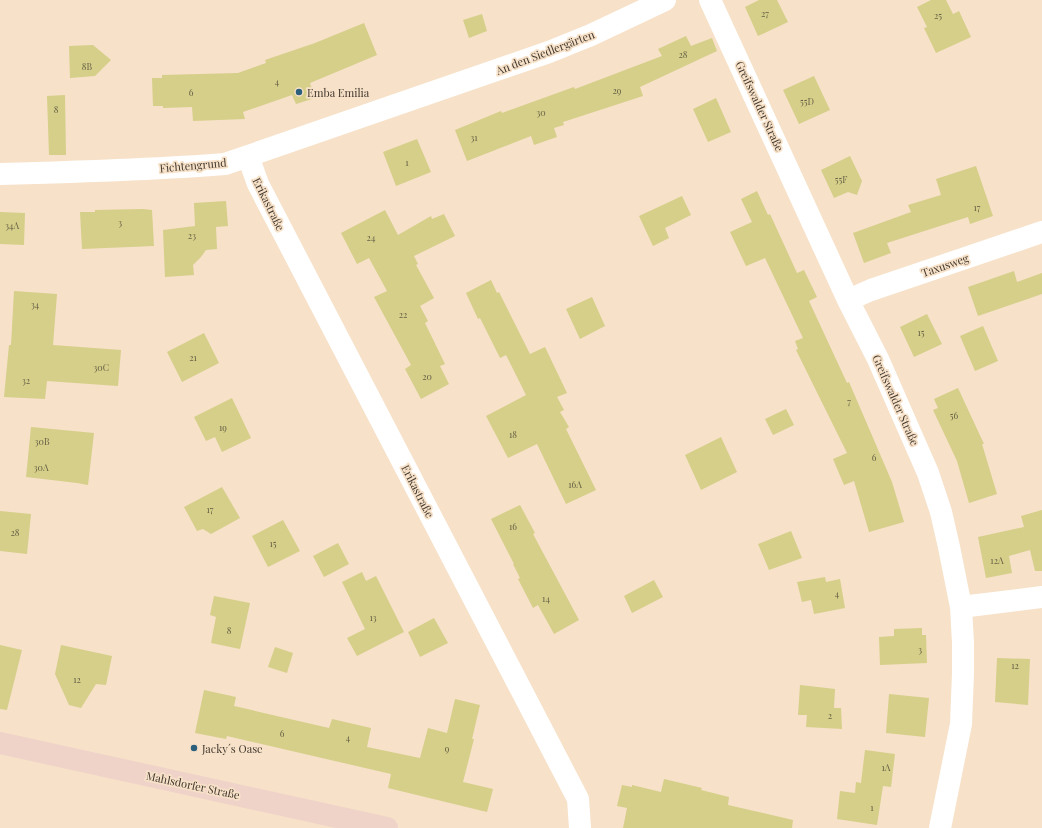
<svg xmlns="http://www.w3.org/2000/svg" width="1042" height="828" font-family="'Playfair Display',serif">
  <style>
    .building { fill: #d5cf89 }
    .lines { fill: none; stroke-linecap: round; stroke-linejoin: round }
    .street { stroke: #fff; stroke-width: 22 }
    .secondary { stroke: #efd3c9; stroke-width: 22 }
    .poi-dot { fill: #2c5f7c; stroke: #f7e1c8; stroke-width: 1.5 }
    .labels { text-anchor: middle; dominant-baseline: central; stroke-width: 3.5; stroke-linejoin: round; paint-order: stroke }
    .number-label { font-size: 9px; fill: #665e45 }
    .street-label { font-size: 11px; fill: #41382e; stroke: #f7e1c8 }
    .poi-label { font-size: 11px; fill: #41382e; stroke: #f7e1c8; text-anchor: start }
  </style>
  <rect width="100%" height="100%" fill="#f7e1c8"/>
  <path class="building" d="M759,0h18l11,22 -30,14 -13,-29z
    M931,0h15l7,14 6,-3 12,26 -35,16 -12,-25 3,-1 -10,-20z
    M482,14l5,17 -18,7 -6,-18z
    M364,23l13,32 -67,28 5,15 -19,6 -4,-9 -49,17 2,7 -52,2 -1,-14 -29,1v-2h-10l-1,-28h10v-3l76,-2 28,-10 -1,-3 50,-17z
    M686,36l5,10 21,-8 5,13 -77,36 3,9 -80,26 1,3 -10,3 3,9 -23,8 -3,-9 -64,25 -12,-31 46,-19 1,2 72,-26 1,2 87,-33 -4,-7z
    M93,45l18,15 -16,16 -25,2 -1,-32z
    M814,76l16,34 -31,14 -16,-34z
    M65,95l1,60h-17l-2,-59z
    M716,98l15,34 -23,10 -15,-33z
    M417,139l14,33 -35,14 -13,-34z
    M850,156l12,25 -5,14 -9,-3 -14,6 -13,-28z
    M976,166l17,50 -23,8 -2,-7 -81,26 4,10 -27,10 -11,-30 58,-21 -3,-7 33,-10 -5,-16z
    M757,191l11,24 2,-1 27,59 7,-3 13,27 -8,4 38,82 2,-1 43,100 12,40 -35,10 -15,-51 -10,4 -11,-26 14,-6 -51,-103 2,-1 -3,-8 8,-3 -38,-80 -19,8 -16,-34 22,-10 -11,-23z
    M682,196l9,19 -26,13 4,10 -16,8 -14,-30z
    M226,201l2,25 -12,1 1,22 -11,1 -5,7 -8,8 1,10 -29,2 -2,-47 32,-4 -1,-23z
    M143,209l9,1 2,36 -72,3 -2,-37h15v-2z
    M385,210l13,25 33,-19 1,3 12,-5 11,22 -41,20 4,8 -2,1 18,33 -14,8 8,15 -3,2 20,41 -5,2 9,18 -28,15 -16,-30 6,-4 -37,-68 13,-6 -18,-33 -12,6 -16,-31z
    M0,212l25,1 -1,32 -24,-1z
    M1014,271l3,11 25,-9v21l-64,22 -10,-29z
    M491,280l6,13 2,-1 31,62 15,-7 22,46 -10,4 7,13 -4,2 9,15 -3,2 30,61 -30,14 -29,-60 -29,14 -22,-42 40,-21 -20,-40 -6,3 -20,-40 -2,1 -12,-26z
    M14,291l43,3 -4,51 68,5 -3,36 -71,-5 -2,18 -41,-2 5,-52h2z
    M592,297l13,29 -25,13 -14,-30z
    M927,314l15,30 -28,13 -14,-30z
    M983,326l15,35 -23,10 -15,-35z
    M204,333l15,30 -37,19 -15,-30z
    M958,388l26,56h-2l15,50 -28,9 -12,-42 -24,-51 5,-2 -4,-9z
    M232,398l19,40 -29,14 -7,-15 -9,4 -12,-24z
    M786,409l8,16 -21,10 -8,-16z
    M31,427l63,6 -6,52 -11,-2 -51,-6z
    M721,437l16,35 -36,18 -16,-35z
    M222,487l18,31 -29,16 -8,-5 -6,2 -13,-24z
    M520,505l15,28 -2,1 46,86 -25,14 -16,-29 -5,3 -15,-29 2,-1 -7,-14h1l-23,-45z
    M1042,510v61h-7l-5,-21 -21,6 3,17 -26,5 -8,-41 46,-10 -3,-11z
    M0,511l31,3 -4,40 -27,-3z
    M283,520l17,31 -32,16 -16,-31z
    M791,531l11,27 -33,12 -11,-26z
    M338,543l11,21 -25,13 -11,-21z
    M362,572l4,9 10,-5 28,56 -47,24 -10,-18 18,-9 -23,-47z
    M825,577l1,5 14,-3 5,29 -31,6 -3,-14 -9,2 -5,-20z
    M654,580l9,17 -31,16 -8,-17z
    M214,596l36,7 -10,46 -29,-6 5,-26 -6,-2z
    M434,618l14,25 -28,14 -12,-25z
    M922,628v7h4l1,28 -47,2 -1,-28 15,-1v-7z
    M0,645l22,5 -15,60 -7,-1z
    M61,645l51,11 -6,29 -10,-1 -15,24 -12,-3 -14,-31z
    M275,647l18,6 -6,20 -19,-6z
    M997,658l33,1 -2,46 -33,-3z
    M800,685l35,4 -1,19h7l1,21 -36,-2 1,-12h-9z
    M204,690l32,7 -2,9 95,22 3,-9 39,9 -4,19 53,11 8,-30 19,5 8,-34 25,6 -8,34h2l-11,43 30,7 -6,23 -99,-24 3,-14 -164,-38 -1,3 -31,-6z
    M889,694l40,4 -4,39 -39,-4z
    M865,750l30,4 -4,33 -8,-1 -6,39 -40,-6 3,-28 15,2 1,-11 5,1z
    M664,779l38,9 -1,2 28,7 -1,8 65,15 -1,8h-169l4,-20 -10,-2 5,-21 10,2v-2l29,7z"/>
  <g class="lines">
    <path class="street" d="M710,0l138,300 30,59 50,114 13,39 8,35 12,60 2,36v30l-2,51 -21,104
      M248,156l10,28 320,615 2,29
      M0,174c75,-2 150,-4 225,-10l324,-112 42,-17 74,-35
      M848,300l23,-10 171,-58
      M961,607l81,-10"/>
    <path class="secondary" d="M0,743l387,85"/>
  </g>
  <g class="poi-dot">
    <circle cx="299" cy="92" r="4"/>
    <circle cx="194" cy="748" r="4"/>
  </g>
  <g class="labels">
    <g class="number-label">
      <text x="765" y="13">27</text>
      <text x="938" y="15">25</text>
      <text x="683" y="54">28</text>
      <text x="87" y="66">8B</text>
      <text x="277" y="81">4</text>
      <text x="617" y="90">29</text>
      <text x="191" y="92">6</text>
      <text x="807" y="101">55D</text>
      <text x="56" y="109">8</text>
      <text x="541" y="112">30</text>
      <text x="474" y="137">31</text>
      <text x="407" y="162">1</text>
      <text x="841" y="179">55F</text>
      <text x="977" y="207">17</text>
      <text x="120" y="222">3</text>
      <text x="12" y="225">34A</text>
      <text x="192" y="235">23</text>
      <text x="371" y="237">24</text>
      <text x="35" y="304">34</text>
      <text x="403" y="314">22</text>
      <text x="921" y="332">15</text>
      <text x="193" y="357">21</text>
      <text x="101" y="367">30C</text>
      <text x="427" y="376">20</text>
      <text x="26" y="380">32</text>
      <text x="849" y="401">7</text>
      <text x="954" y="415">56</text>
      <text x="223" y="427">19</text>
      <text x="513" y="434">18</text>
      <text x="42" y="441">30B</text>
      <text x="874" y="457">6</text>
      <text x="41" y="467">30A</text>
      <text x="575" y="484">16A</text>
      <text x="210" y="509">17</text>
      <text x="513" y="526">16</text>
      <text x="15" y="532">28</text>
      <text x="273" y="543">15</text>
      <text x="997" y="560">12A</text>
      <text x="837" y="593">4</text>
      <text x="546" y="598">14</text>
      <text x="373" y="617">13</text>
      <text x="229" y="630">8</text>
      <text x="920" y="649">3</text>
      <text x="1015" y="665">12</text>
      <text x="77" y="679">12</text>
      <text x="830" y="715">2</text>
      <text x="282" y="733">6</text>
      <text x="348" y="737">4</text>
      <text x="447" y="748">9</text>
      <text x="886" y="767">1A</text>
      <text x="872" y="807">1</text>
    </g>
    <g class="street-label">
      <text transform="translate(545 52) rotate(-21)">An den Siedlergärten</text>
      <text transform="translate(760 106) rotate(65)">Greifswalder Straße</text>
      <text transform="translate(193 165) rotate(-5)">Fichtengrund</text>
      <text transform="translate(269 204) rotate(64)">Erikastraße</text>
      <text transform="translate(945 265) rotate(-19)">Taxusweg</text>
      <text transform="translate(896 400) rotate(66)">Greifswalder Straße</text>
      <text transform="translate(418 491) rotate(63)">Erikastraße</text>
      <text transform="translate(193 785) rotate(12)">Mahlsdorfer Straße</text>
    </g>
    <g class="poi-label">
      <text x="307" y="92">Emba Emilia</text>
      <text x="202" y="748">Jacky´s Oase</text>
    </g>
  </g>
</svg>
